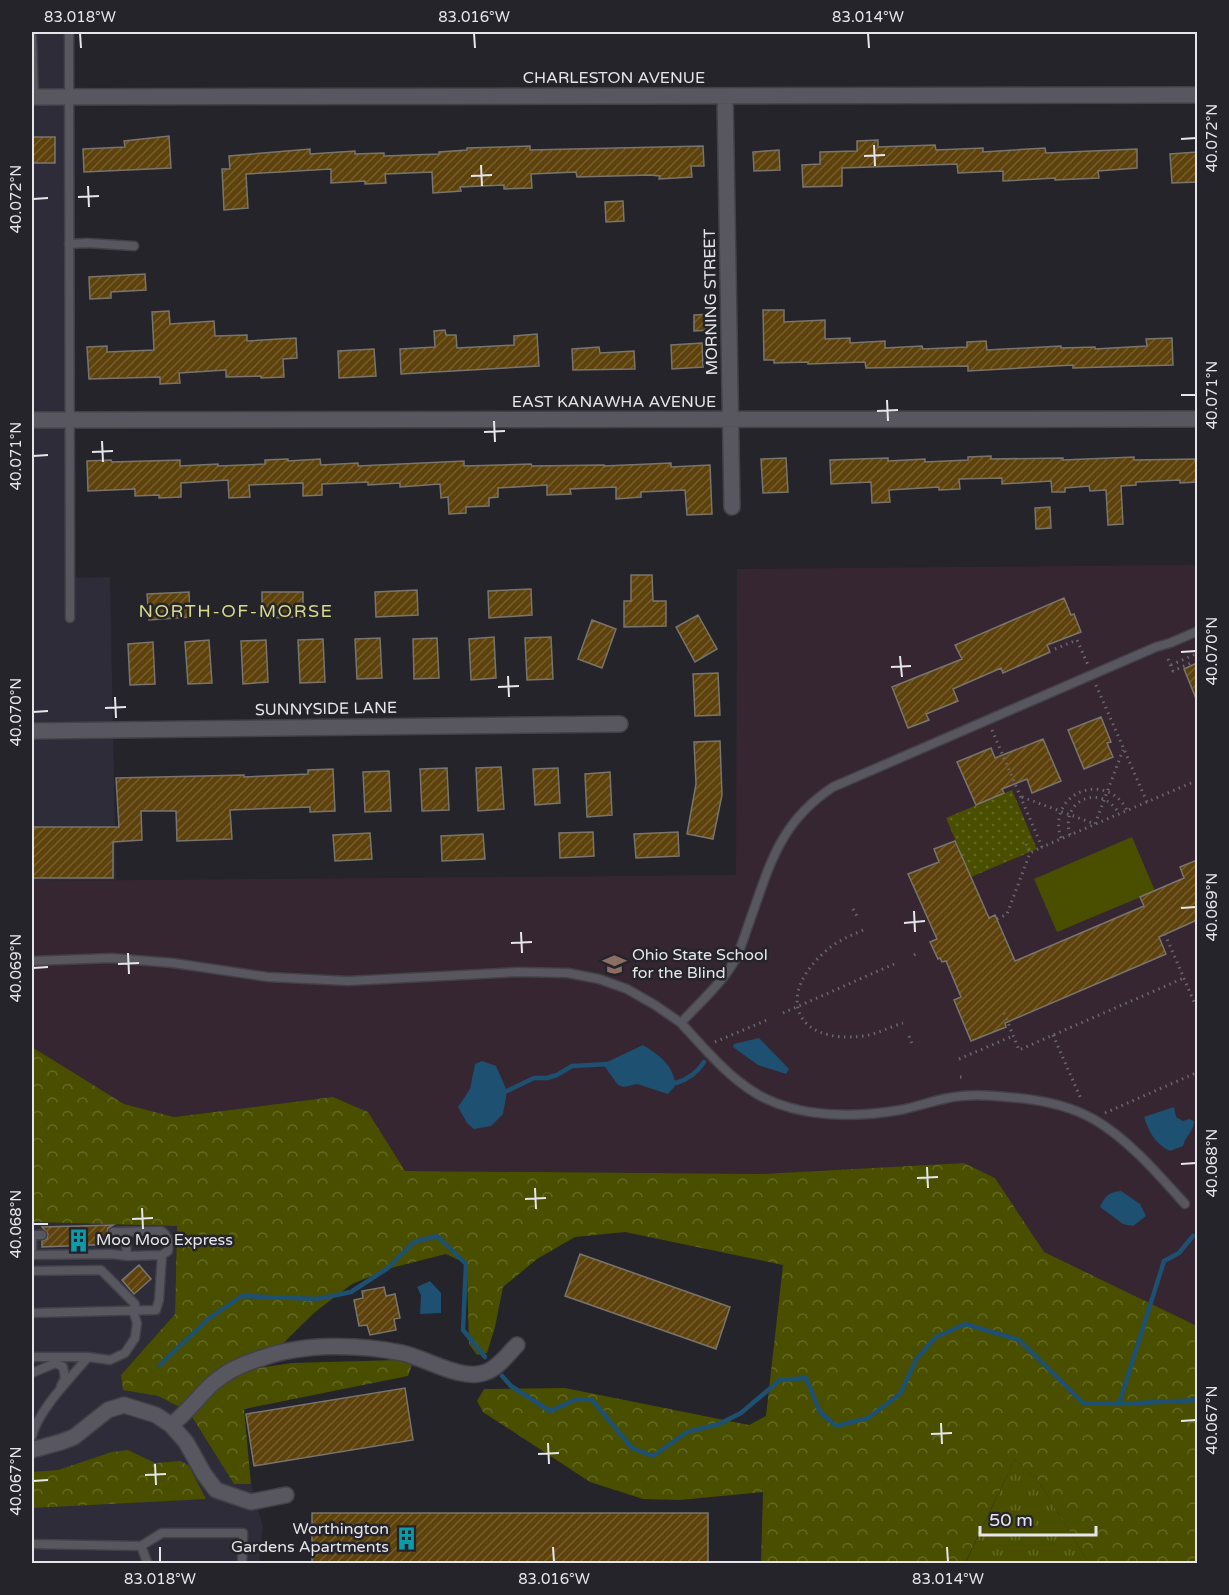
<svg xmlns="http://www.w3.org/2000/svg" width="1229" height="1595" font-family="'Varela Round',sans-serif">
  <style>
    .built { fill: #2d2c38 }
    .education { fill: #362631 }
    .grass { fill: url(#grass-tufts) }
    .forest { fill: url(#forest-crowns) }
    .park { fill: url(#park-dots) }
    .pitch { fill: #4a4f00 }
    .water { fill: #1e5071 }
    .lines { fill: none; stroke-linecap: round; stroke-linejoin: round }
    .stream { stroke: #1e5071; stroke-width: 4.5 }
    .building { fill: url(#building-hatch); stroke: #79756d; stroke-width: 1.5 }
    .service-casing { stroke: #424147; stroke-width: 11 }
    .minor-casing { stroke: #424147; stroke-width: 18 }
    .path { stroke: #68686d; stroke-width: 3; stroke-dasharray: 1.5 4.5; stroke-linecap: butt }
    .service { stroke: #58575f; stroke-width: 8 }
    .minor { stroke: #58575f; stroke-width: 15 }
    .ticks { fill: none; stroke: #e6e6ea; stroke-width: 2 }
    .labels { text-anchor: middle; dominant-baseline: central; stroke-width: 5; stroke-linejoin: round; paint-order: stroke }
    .street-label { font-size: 16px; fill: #e6e6ea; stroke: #24242a }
    .poi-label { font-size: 16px; fill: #e6e6ea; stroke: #24242a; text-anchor: start }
    .neighbourhood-label { font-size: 18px; letter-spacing: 1.5px; fill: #d8da8c; stroke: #24242a }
    .neatline { fill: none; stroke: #e6e6ea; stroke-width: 2 }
    .ticks-label { font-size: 15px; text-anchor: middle; fill: #e6e6ea }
  </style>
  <defs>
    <pattern id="grass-tufts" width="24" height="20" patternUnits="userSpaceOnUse" patternTransform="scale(1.5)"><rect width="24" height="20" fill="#4a4f00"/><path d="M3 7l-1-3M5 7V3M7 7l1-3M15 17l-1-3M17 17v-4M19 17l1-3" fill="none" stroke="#646825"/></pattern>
    <pattern id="forest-crowns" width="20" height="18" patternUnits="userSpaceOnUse" patternTransform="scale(1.5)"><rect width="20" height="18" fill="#4a4f00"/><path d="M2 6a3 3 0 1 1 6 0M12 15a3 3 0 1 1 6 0" fill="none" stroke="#646825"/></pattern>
    <pattern id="park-dots" width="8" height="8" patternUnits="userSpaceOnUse" patternTransform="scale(1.5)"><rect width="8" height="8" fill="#4a4f00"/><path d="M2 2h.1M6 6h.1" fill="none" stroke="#646825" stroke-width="1.8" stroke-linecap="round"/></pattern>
    <pattern id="building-hatch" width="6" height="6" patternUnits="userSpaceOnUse" patternTransform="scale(1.5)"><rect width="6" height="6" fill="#5e420c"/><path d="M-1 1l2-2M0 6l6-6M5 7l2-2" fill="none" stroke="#755d30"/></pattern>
  </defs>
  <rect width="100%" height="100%" fill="#24242a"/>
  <path class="built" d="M32,32h38l1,546 39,-1 6,303 -84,1z
    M32,1222l145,4 -2,88 -54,61 2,14 35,7 31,16 45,72h17l12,43 -4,36 -227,1z"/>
  <path class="education" d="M1197,565v761l-153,-74 -49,-74 -31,-15 -202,11 -358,-3 -36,-59 -35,-15 -159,20 -50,-13 -92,-57v-166l704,-6 1,-306z"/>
  <path class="grass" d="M1015,1459l22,20 52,84 -124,1z"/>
  <path class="forest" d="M32,1047l92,57 50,13 159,-20 35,15 37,59 357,3 202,-11 31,15 49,74 153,74v237h-108l-52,-84 -22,-20 -50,104h-204l2,-71 -83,8 -37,-1 -53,-17 -107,-70 -6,-11 7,-12 81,-1 184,37 17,-9 17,-151 -158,-33 -50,5 -38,22 -34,28 -8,40 -8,26 -10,2 -8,-11 -2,-72 -4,-10 -17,-8 -55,14 -39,16 -37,28 -57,56 34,-5 107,-3 13,5 -4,11 -164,33 7,75h-17l-45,-72 -31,-16 -35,-6 -2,-15 54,-61 2,-88 -145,-4z
    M128,1450l27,13 26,-2 8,5 17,33 -174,9v-36l26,-2 54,-18z"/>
  <path class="park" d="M1012,790l25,59 -66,28 -25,-59z"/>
  <path class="pitch" d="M1132,837l23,54 -98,41 -23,-53z"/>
  <path class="water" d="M759,1038l30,31 -3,5 -28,-9 -25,-18 1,-3z
    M643,1045c15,9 32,21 32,41l-7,8 -31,-10 -13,3 -6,-2 -15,-21z
    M482,1061l14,5 11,25 -4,23 -12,12 -17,3 -7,-6 -9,-16 12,-18 5,-25z
    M1174,1107l2,10 7,4 6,-2 5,2c0,11 -9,15 -11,25l-13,5c-15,-7 -21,-19 -26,-34z
    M1121,1191l19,13 6,12 -13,10 -10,-2 -23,-17c5,-11 9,-15 21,-16z
    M430,1281l11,12v20l-21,1 1,-19 -4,-8z"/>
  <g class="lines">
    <path class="stream" d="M671,1081l5,2c13,-4 21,-10 28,-21
      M507,1091l27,-13h13l10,-3 15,-9 37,-2
      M160,1365l48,-46 34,-23 75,3 34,-7 37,-24 26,-26 23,-6 29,28 -3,66 22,27
      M502,1376l9,10 39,25 27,-12 15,1 40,48 21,8 34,-24 32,-8 22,-11 39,-33 26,-2 14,34 16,14 32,-8 32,-24 17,-36 19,-21 29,-13 54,16 64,63 36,1 79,-4
      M1119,1404l45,-143 15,-8 14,-17"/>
  </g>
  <path class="building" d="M169,136l2,32 -87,4 -1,-23 42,-2 -1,-6z
    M32,137h23v26h-23z
    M878,140v7l57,-2 1,5 47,-2v4l62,-4 1,5 91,-4v19l-39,3 1,7 -44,2v-2l-52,3v-10l-45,2 -1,-9 -115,4v18l-39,1 -1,-22 18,-1v-12l37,-1v-10z
    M530,146v4l173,-4 1,20h-13l1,11 -33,2 1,-3 -10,-1 -73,2 -1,-5 -45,2 1,14 -28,1v-4l-44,2 1,4 -28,2 -1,-21 -47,2 1,9 -21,1v-3l-34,2v-14l-85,5 2,34 -24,2 -2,-41h8l-1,-13 81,-7v5l45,-3v3l29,-1v3l55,-2v-2l28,-2v-2z
    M779,150l1,20 -26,1 -1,-19z
    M1197,152v30l-25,1 -2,-29z
    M623,201l1,20 -18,1 -1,-20z
    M145,274l1,16 -35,2v6l-21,1 -1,-22z
    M763,310h21v12l41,-2v19l25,-1v5l35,-2v7l37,-2 1,3 44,-2v-5l19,-1 1,9 74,-4v2l34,-1v2l52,-3 -1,-7 26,-1 1,27 -100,3v-3l-105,6v-5l-102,2 -1,-6 -57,2v-2l-34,1v-3h-10z
    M169,311l1,13 44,-3 1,15 32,-1v6l49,-3 1,20 -14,1 1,18 -23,1v-2l-35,1v-7l-47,3 1,10 -20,1v-7l-71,2 -2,-32 20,-1v6l47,-2 -2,-38z
    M712,314v16l-18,1v-16z
    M445,330l1,5h10l1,13 57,-3v-9l23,-2 2,32 -138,8 -1,-25 35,-2 -1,-16z
    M702,343l1,24 -31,2 -1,-24z
    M599,347l1,6 34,-2 1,18 -62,1 -1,-21z
    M374,349l2,27 -37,2 -1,-27z
    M991,456v3l72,-1v2l71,-3v3l63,-1v23l-17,1v-3l-44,2v3l-15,1 2,38 -15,1 -2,-35 -16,1 -1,-5 -24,2v4h-13l-1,-11 -49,3v-6l-43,1 1,10 -21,1v-3l-50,3 1,12 -18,1 -1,-21 -40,2 -1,-24 58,-2v3l37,-2v3l43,-2v-3z
    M786,458l2,34 -25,1 -2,-34z
    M288,459v2l32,-2 1,6 37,-2v3l106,-5v5l67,-2 1,2 72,-1v1l67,-3v4l39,-2 2,49 -25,1 -2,-25 -44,2v5l-25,2v-12l-46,2 1,5 -24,1v-10l-49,3v9l-9,1v8l-23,1v6l-17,1 -1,-17 -7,1 -1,-14 -40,3v-4l-32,2v-3l-46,2v11l-19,1v-13l-54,2 1,12 -21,1 -1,-18 -47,3v14l-22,1v-3l-24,1v-7l-47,2 -1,-30 24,-1 1,2 68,-2v6l38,-2v2l47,-2v-4z
    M1050,507l1,21 -15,1 -1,-21z
    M631,575h21l1,26h13v25l-42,1v-26h7z
    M531,589l1,26 -43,3 -1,-27z
    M417,590l1,25 -42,2 -1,-25z
    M189,592l1,25 -41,3 -2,-26z
    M262,592h41v25l-41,1z
    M1064,598l7,17 3,-1 7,18 -34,13 3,7 -47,21 -2,-5 -48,21 5,12 -32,13 3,6 -21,8 -16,-41 70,-28 -7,-14z
    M698,615l19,34 -22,13 -19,-35z
    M592,620l24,9 -14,39 -24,-9z
    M494,637l2,41 -25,2 -2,-41z
    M551,637l2,42 -26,1 -2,-42z
    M380,638l2,40 -25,1 -2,-40z
    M437,638l2,40 -25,1 -1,-40z
    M323,639l2,43 -25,1 -2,-43z
    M209,640l3,43 -24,1 -3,-42z
    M266,640l2,42 -25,2 -2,-43z
    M153,642l2,42 -25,1 -2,-41z
    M1197,663v38l-13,-32z
    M718,673l2,42 -25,1 -2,-42z
    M1101,717l10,25 -4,1 6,14 -29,12 -16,-39z
    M1043,739l18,42 -29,12 -5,-14 -25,10 2,4 -28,12 -19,-43 34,-14 4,10z
    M720,741l2,54 -9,44 -26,-5 9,-50 -2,-42z
    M501,767l3,42 -26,2 -2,-43z
    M447,768l2,42 -27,1 -2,-42z
    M558,768l2,35 -25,2 -2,-36z
    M333,769l2,42 -25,1v-5l-80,3 2,29 -55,2 -1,-30h-35l1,29 -29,2v36h-81v-51h87l-3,-49 128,-3v2l64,-3v-4z
    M389,771l2,40 -26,1 -2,-40z
    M610,772l2,43 -25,2 -2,-43z
    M593,832l1,24 -34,2 -1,-25z
    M678,832l1,24 -43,2 -2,-24z
    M370,833l2,26 -37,2 -2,-26z
    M483,834l2,25 -43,2 -1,-25z
    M955,841l34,77 6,-3 20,46 129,-55 -4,-9 44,-19 -4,-11 17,-7v60l-38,17 7,17 -161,69 1,4 -35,14 -17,-41 7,-3 -15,-36 -4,1 -2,-4 -2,1 -8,-17 7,-3 -29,-65 31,-12 -5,-13z
    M113,1225l-5,3 -1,5 2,4 5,1v6l-72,3v-6l5,-2 1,-5 -6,-7z
    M580,1254l150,53 -14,42 -151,-53z
    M139,1265l12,14 -17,15 -12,-14z
    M384,1287l2,9 9,-2 5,24 -6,1 2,11 -26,5 -3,-10 -8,1 -5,-26 9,-2 -1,-7z
    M405,1388l8,52 -159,26 -8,-52z
    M312,1513h396v50h-396z"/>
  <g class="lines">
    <defs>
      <path id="service" d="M69,32l1,586
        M32,37l2,60
        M69,244l18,-1 47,3
        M32,961l80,-3 61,5 95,14 80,4 170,-9 50,1 31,6 28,10 28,16 26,18c15,-17 37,-36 49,-55 9,-12 13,-28 18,-42 21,-58 30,-103 85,-139l323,-140 14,-4 28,-12
        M681,1023c24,26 46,53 76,71 41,24 97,24 143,16 16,-3 32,-9 48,-12 18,-4 41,-3 59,-1 30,2 61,7 88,23 34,20 63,54 90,84
        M125,1232l2,24
        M32,1235h10
        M32,1240v15
        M32,1255l79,-1 16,2 35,-1 6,-4c1,-9 1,-15 -7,-20l-48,1
        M32,1271l69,-1 34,34 -2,7 4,12 -2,15 -10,15 -15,7 -22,-3h-56
        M32,1313l124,-3 3,-10 3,-45
        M32,1373l24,-10 7,4 2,11 -4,8
        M32,1436c7,-27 38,-57 56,-79
        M32,1544l109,2 21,-13h81l-1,31
        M141,1546l7,18"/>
      <path id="minor" d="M725,96l7,411
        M32,97l1166,-2
        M32,420l1166,-1
        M32,731l588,-7
        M171,1425c16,-12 27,-28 42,-42 14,-12 31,-20 49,-25 41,-15 98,-14 140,-5 24,5 60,29 84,19 12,-4 22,-18 31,-27
        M32,1450l29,-8 13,-5 34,-27 16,-5 32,10 15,10 15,17 18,32 12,16 35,12 35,-7"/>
    </defs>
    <use href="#service" class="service-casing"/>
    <use href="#minor" class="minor-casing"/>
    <path class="path" d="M1055,649l22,-9 11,25
      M1168,659l5,12 18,-8v2
      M1171,665l27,-12
      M1096,685l51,117
      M992,730l50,117 156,-67
      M1022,797l73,27 28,-74
      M1070,835c-11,-35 32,-53 49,-21
      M1061,838c-15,-44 44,-69 66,-28
      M1026,844l4,9
      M853,909l4,7
      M997,919l10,-5 23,-61 12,-6
      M863,930c-13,6 -26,11 -36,20 -52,44 -34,95 37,86 13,-2 26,-9 39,-13
      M1165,934l29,68
      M914,955l2,-1
      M783,1013l111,-49
      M1004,1013l15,37 165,-72
      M1053,1035l28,64
      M909,1036l3,8
      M715,1042l52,-22
      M959,1059l54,-23
      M960,1077h2
      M1105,1113l93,-41"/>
    <use href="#service" class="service"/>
    <use href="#minor" class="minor"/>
  </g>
  <path class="ticks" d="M80,33l1,15M474,33l1,15M868,33l1,15M1181,139l15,-1M874,145l1,21M864,156l21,-1M481,165l1,21M471,176l21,-1M88,186l1,21M78,197l21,-1M33,199l15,-1M1181,395h15M887,400l1,21M877,411l21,-1M494,421l1,21M484,432l21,-1M102,441l1,21M92,452l21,-1M33,456l15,-1M1181,652l15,-1M900,656l2,21M891,667l20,-1M508,676l1,21M498,687l21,-1M115,697l1,21M105,708l21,-1M33,712l15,-1M1181,908l15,-1M914,911l1,21M904,923l21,-2M521,932l1,21M511,943l21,-1M128,953l1,21M118,964l21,-1M33,968l15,-1M1181,1164l15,-1M927,1167l1,21M917,1178l21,-1M535,1188l1,21M525,1199l21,-1M142,1208l1,21M132,1219l21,-1M33,1224h15M1181,1421l15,-1M941,1423l1,21M931,1434l21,-1M548,1443l1,21M538,1454l21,-1M155,1464l1,21M145,1475l21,-1M33,1481l15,-1M160,1547v15M553,1547l1,15M947,1547l1,15"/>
  <defs>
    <symbol id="school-bare" viewBox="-9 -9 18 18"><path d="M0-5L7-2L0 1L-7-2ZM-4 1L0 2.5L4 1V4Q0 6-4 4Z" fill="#8d6e63" stroke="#24242a" stroke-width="2.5" paint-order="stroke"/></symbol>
    <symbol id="building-bare" viewBox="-9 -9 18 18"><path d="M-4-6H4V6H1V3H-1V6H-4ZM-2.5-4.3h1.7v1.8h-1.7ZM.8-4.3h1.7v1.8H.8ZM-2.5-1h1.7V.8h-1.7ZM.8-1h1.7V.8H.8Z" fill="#0f9aa8" stroke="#24242a" stroke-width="2.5" paint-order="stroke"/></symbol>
  </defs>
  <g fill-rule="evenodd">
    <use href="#school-bare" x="598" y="948" width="33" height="33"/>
    <use href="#building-bare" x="62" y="1224" width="33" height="33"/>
    <use href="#building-bare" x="390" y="1522" width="33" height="33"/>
  </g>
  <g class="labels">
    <g class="street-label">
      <text x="614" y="78">CHARLESTON AVENUE</text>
      <text transform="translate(711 302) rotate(-91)">MORNING STREET</text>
      <text x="614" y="402">EAST KANAWHA AVENUE</text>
      <text transform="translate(326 709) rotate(-1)">SUNNYSIDE LANE</text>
    </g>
    <g class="poi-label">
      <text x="632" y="955">Ohio State School<tspan x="632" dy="18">for the Blind</tspan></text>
      <text x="96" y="1240">Moo Moo Express</text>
      <text x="389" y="1529" text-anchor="end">Worthington<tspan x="389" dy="18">Gardens Apartments</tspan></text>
    </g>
    <g class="neighbourhood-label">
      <text x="236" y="611">NORTH-OF-MORSE</text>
    </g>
  </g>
  <rect width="1229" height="1595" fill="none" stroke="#24242a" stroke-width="66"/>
  <path d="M980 1526v9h116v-9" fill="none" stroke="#e6e6ea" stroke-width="3"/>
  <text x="989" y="1526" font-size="18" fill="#e6e6ea" stroke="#24242a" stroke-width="4.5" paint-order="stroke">50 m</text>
  <rect x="33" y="33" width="1163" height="1529" class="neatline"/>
  <g class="ticks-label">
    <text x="80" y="22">83.018°W</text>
    <text x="474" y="22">83.016°W</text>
    <text x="868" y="22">83.014°W</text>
    <text transform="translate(1212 138) rotate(-90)" y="5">40.072°N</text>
    <text transform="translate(16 199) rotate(-90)" y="5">40.072°N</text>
    <text transform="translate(1212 395) rotate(-90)" y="5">40.071°N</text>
    <text transform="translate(16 456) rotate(-90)" y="5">40.071°N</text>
    <text transform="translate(1212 651) rotate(-90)" y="5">40.070°N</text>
    <text transform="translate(16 712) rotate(-90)" y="5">40.070°N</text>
    <text transform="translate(1212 907) rotate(-90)" y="5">40.069°N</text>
    <text transform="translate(16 968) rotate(-90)" y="5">40.069°N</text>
    <text transform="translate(1212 1163) rotate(-90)" y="5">40.068°N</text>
    <text transform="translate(16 1224) rotate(-90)" y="5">40.068°N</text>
    <text transform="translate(1212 1420) rotate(-90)" y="5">40.067°N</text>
    <text transform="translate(16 1481) rotate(-90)" y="5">40.067°N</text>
    <text x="160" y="1584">83.018°W</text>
    <text x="554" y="1584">83.016°W</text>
    <text x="948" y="1584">83.014°W</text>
  </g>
</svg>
